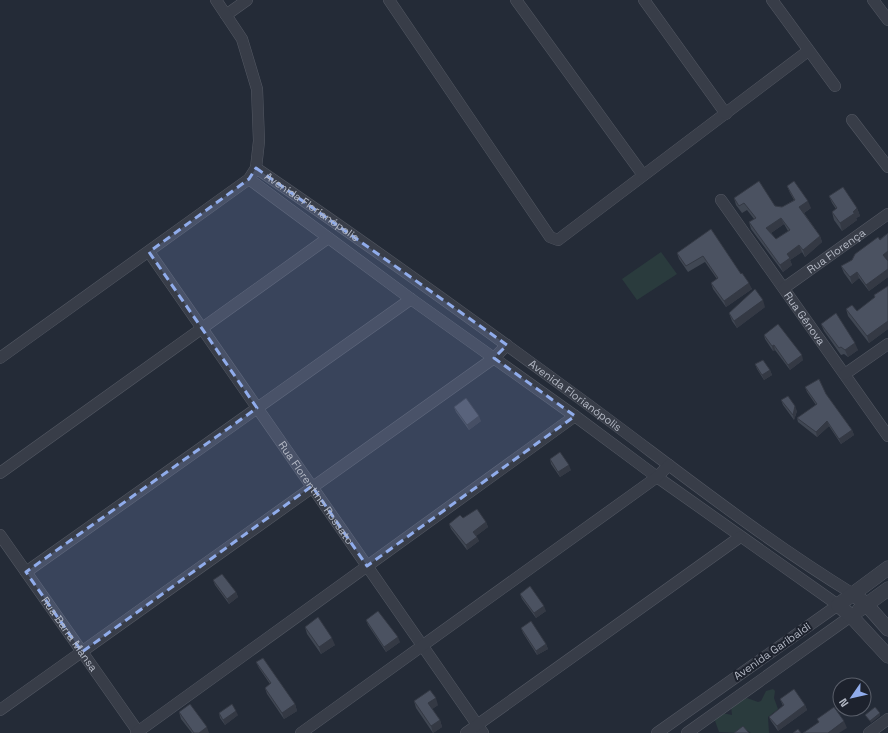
<svg xmlns="http://www.w3.org/2000/svg" width="888" height="733" font-family="'Space Grotesk',sans-serif">
  <style>
    .green { fill: #2a3b3d }
    .lines { fill: none; stroke-linecap: round; stroke-linejoin: round }
    .minor-casing { stroke: #535863; stroke-width: 12 }
    .tertiary-casing { stroke: #535863; stroke-width: 15 }
    .minor { stroke: #383d48; stroke-width: 11 }
    .tertiary { stroke: #383d48; stroke-width: 14 }
    .wall { fill: #404753; fill-rule: evenodd }
    .shaded-wall { fill: #343944 }
    .building { fill: #4b5261; stroke: #343944; fill-rule: evenodd }
    .marked { fill: #90aceb; fill-opacity: 0.2; stroke: #90aceb; stroke-width: 3; stroke-dasharray: 8 5; stroke-linejoin: round }
    .labels { text-anchor: middle; dominant-baseline: central; stroke-width: 4; stroke-linejoin: round; paint-order: stroke }
    .street-label { font-size: 11px; fill: #b3b8c4; stroke: #1d222d }
  </style>
  <rect width="100%" height="100%" fill="#242b37"/>
  <path class="green" d="M661,252l16,22 -40,26 -15,-21z
    M773,689l2,2 -1,7 4,11 -10,8 1,16h-18l-6,-4 -7,4 -19,-1 -5,-14 8,-5 10,2 -1,-9 16,-8 11,4 3,-1 5,-10z"/>
  <g class="lines">
    <defs>
      <g id="minor">
        <path d="M389,0l161,237 8,3 250,-189"/>
        <path d="M516,0l127,175"/>
        <path d="M644,0l82,114"/>
        <path d="M772,0l63,86"/>
        <path d="M873,0l15,20"/>
        <path d="M226,15l21,-15"/>
        <path d="M852,120l36,47"/>
        <path id="s1" d="M256,168c112,76 221,155 330,235 88,65 174,134 267,191"/>
        <path d="M249,179l162,120 164,117 82,61 181,128 -181,128"/>
        <path id="s2" d="M721,200l167,236"/>
        <path id="s3" d="M149,252l334,481"/>
        <path id="s4" d="M784,288l104,-74"/>
        <path d="M0,358l249,-179 7,-11 3,-27 -2,-52 -15,-50 -26,-39"/>
        <path d="M845,374l43,-30"/>
        <path d="M0,473l328,-235"/>
        <path id="s5" d="M0,535l139,198"/>
        <path d="M26,572l385,-273"/>
        <path d="M0,710l494,-352 13,-13"/>
        <path d="M136,733l439,-317"/>
        <path d="M301,733l356,-256 12,-12"/>
        <path d="M466,733l274,-196"/>
        <path d="M687,733l164,-117"/>
        <path d="M869,733l19,-14"/>
      </g>
      <path id="tertiary" d="M888,568l-50,37 13,11 37,40
        M853,594l13,10 22,25
        M859,610l29,-21"/>
    </defs>
    <use href="#minor" class="minor-casing"/>
    <use href="#tertiary" class="tertiary-casing"/>
    <use href="#minor" class="minor"/>
    <use href="#tertiary" class="tertiary"/>
  </g>
  <path class="wall" d="M787,186l24,22 -7,5 16,23 2,6 -17,15 -3,-5 -12,8 2,5 -9,7 -32,-43 -2,-7 5,-3 -7,-9 -5,3 -6,-8 -2,-7 48,9 12,-7 -4,-7zM784,224l4,7 -12,8 -5,-6z
    M829,196l28,12 3,8 -4,2 1,2 -15,11 -8,-11 -2,-8 4,-3 -4,-6z
    M711,229l30,45 11,15 -26,18 -13,-18 -2,-6 6,-4 -12,-17 -17,10 -9,-13 -2,-6z
    M888,233v27h-1l1,1v16l-19,14 -10,-13 -7,6 -8,-11 -3,-7 11,-6z
    M888,286v43l-19,14 -21,-27 -2,-7 11,2 18,-13 -1,-3z
    M765,307l-28,21 -5,-7 -3,-8z
    M821,324l37,26 -10,7 -4,-3 -3,1 -17,-24z
    M764,335l39,25 -13,10 -15,-20 -2,1 -8,-12z
    M755,364l15,6 2,5 -8,5 -7,-11z
    M805,387l21,7 26,36 2,5 -13,9 -12,-18 -12,11 -19,-15 -1,-4 19,-13 -9,-13z
    M781,400l16,11 -3,9 -11,-15z
    M454,407l27,14 -12,9 -13,-18z
    M550,459l21,11 -11,7 -9,-13z
    M463,518l23,4 2,5 -12,9 3,5 -12,9 -16,-21 -2,-5z
    M213,580l23,12 2,5 -9,7 -14,-19z
    M520,594l26,17 -10,7 -14,-19z
    M366,620l34,22 -14,10 -18,-27z
    M305,627l30,18 -14,9 -14,-20z
    M521,628l25,16 2,5 -11,6 -14,-22z
    M256,662l39,42 2,7 -13,8 -17,-25 -2,-6 5,-4 -11,-16z
    M780,699l25,6 2,5 -29,21 -7,-10 -2,-4 14,-11z
    M414,701l24,4 -6,4 8,11 2,7 -9,6 -17,-25z
    M179,712l30,21h-17l-11,-14z
    M219,713l19,2 -13,10 -5,-7z"/>
  <path class="shaded-wall" d="M808,201l3,7 -9,6 -3,-7z
    M857,208l3,8 -4,2 1,2 -15,11 -2,-8z
    M781,218l3,6 -16,11 -2,-7z
    M820,236l2,6 -17,15 -2,-7z
    M799,245l3,7 -12,8 2,5 -9,7 -3,-7 7,-11z
    M888,251v9l-2,2 -3,-7z
    M888,269v8l-19,14 -3,-6z
    M857,272l2,6 -7,6 -2,-7z
    M749,283l3,6 -26,18 -2,-6z
    M763,300l2,7 -28,21 -3,-7z
    M888,321v8l-19,14 -2,-7z
    M855,343l3,7 -10,7 -3,-7z
    M774,345l1,5 -2,1 -1,-5z
    M802,355l1,5 -13,10 -2,-5z
    M770,370l2,5 -8,5 -2,-5z
    M795,406l2,5 -3,9 -1,-5z
    M479,416l2,5 -12,9 -2,-5z
    M827,421l2,5 -12,11 -1,-5z
    M852,430l2,5 -13,9 -2,-5z
    M569,465l2,5 -11,7 -2,-5z
    M486,522l2,5 -13,10 -2,-5z
    M477,537l2,4 -12,9 -1,-5z
    M236,592l2,5 -9,7 -2,-5z
    M544,606l2,5 -10,7 -2,-5z
    M398,637l2,5 -14,10 -2,-5z
    M332,638l3,7 -14,9 -2,-7z
    M546,644l2,5 -11,6 -1,-4z
    M436,698l2,7 -7,5 -3,-7z
    M295,704l2,7 -13,8 -2,-6z
    M805,705l2,5 -29,21 -1,-5z
    M236,711l2,4 -13,10 -2,-5z
    M880,713v3l-9,7 -1,-2z
    M440,720l2,7 -9,6 -2,-7z
    M844,721l3,7 -8,5h-11z
    M207,727l2,6h-10z"/>
  <path class="building" d="M759,181l16,25 7,1 13,-7 -8,-14 7,-5 14,20 -9,6 21,29 -17,14 -4,-5 -12,9 3,4 -10,7 -31,-43 7,-4 -12,-15 -5,3 -5,-8zM781,218l9,12 -14,9 -10,-11z
    M843,187l14,21 -4,4 2,1 -15,10 -8,-11 5,-4 -8,-12z
    M711,229l30,45 1,-1 7,10 -25,18 -13,-18 7,-5 -15,-22 -17,10 -9,-13z
    M888,233v18l-5,4 5,6v8l-22,16 -9,-13 -7,5 -9,-11 11,-6 3,-6 23,-17 2,3z
    M888,286v35l-21,15 -21,-27 6,-4 5,6 18,-14 -1,-2z
    M755,289l8,11 -29,21 -5,-8z
    M836,313l19,30 -10,7 -4,-3 -2,1 -18,-24z
    M778,324l24,31 -14,10 -14,-20 -2,1 -8,-11z
    M763,360l7,10 -8,5 -7,-11z
    M819,379l7,15 26,36 -13,9 -12,-18 -11,11 -19,-14 20,-14 -12,-17z
    M788,396l7,10 -2,9 -12,-15z
    M466,398l13,18 -12,9 -13,-18z
    M560,452l9,13 -11,7 -8,-13z
    M477,509l9,13 -13,10 4,5 -11,8 -17,-21 11,-9 3,3z
    M222,574l14,18 -9,7 -14,-19z
    M530,586l14,20 -10,7 -14,-19z
    M378,611l20,26 -14,10 -18,-27z
    M318,617l14,21 -13,9 -14,-20z
    M531,621l15,23 -10,7 -15,-23z
    M263,658l32,46 -13,9 -17,-25 6,-5 -15,-21z
    M794,689l11,16 -28,21 -8,-9 15,-12 -4,-6z
    M430,690l6,8 -8,5 12,17 -9,6 -17,-25z
    M190,704l17,23 -8,6h-5l-15,-21z
    M232,704l4,7 -13,9 -4,-7z
    M834,707l10,14 -16,12h-25l16,-11 -2,-3z
    M875,707l5,6 -10,8 -5,-6z
    M743,726l6,7h-15z
    M798,729l3,4h-8z"/>
  <path class="marked" d="M256,168l251,177 -13,13 81,58 -208,150 -55,-80 -230,166 -56,-80 231,-164 -108,-156 100,-73z"/>
  <g class="labels">
    <g class="street-label">
      <text stroke="none"><textPath href="#s1" startOffset="68">Avenida Florianópolis</textPath></text>
      <text stroke="none"><textPath href="#s4" startOffset="64">Rua Florença</textPath></text>
      <text stroke="none"><textPath href="#s2" startOffset="145">Rua Gênova</textPath></text>
      <text stroke="none"><textPath href="#s1" startOffset="392">Avenida Florianópolis</textPath></text>
      <text stroke="none"><textPath href="#s3" startOffset="293">Rua Florentino Rossato</textPath></text>
      <text stroke="none"><textPath href="#s5" startOffset="121">Rua Barra Mansa</textPath></text>
      <text transform="translate(772 651) rotate(-35)">Avenida Garibaldi</text>
    </g>
  </g>
  <g transform="translate(852 697) rotate(236)"><circle r="19" fill="#1d222d" stroke="#595e69"/>
  <path d="M0-3L7 15L0 10L-7 15Z" fill="#90aceb"/>
  <text y="-6" font-size="11" font-weight="bold" text-anchor="middle" fill="#b3b8c4">N</text>
  </g>
</svg>
